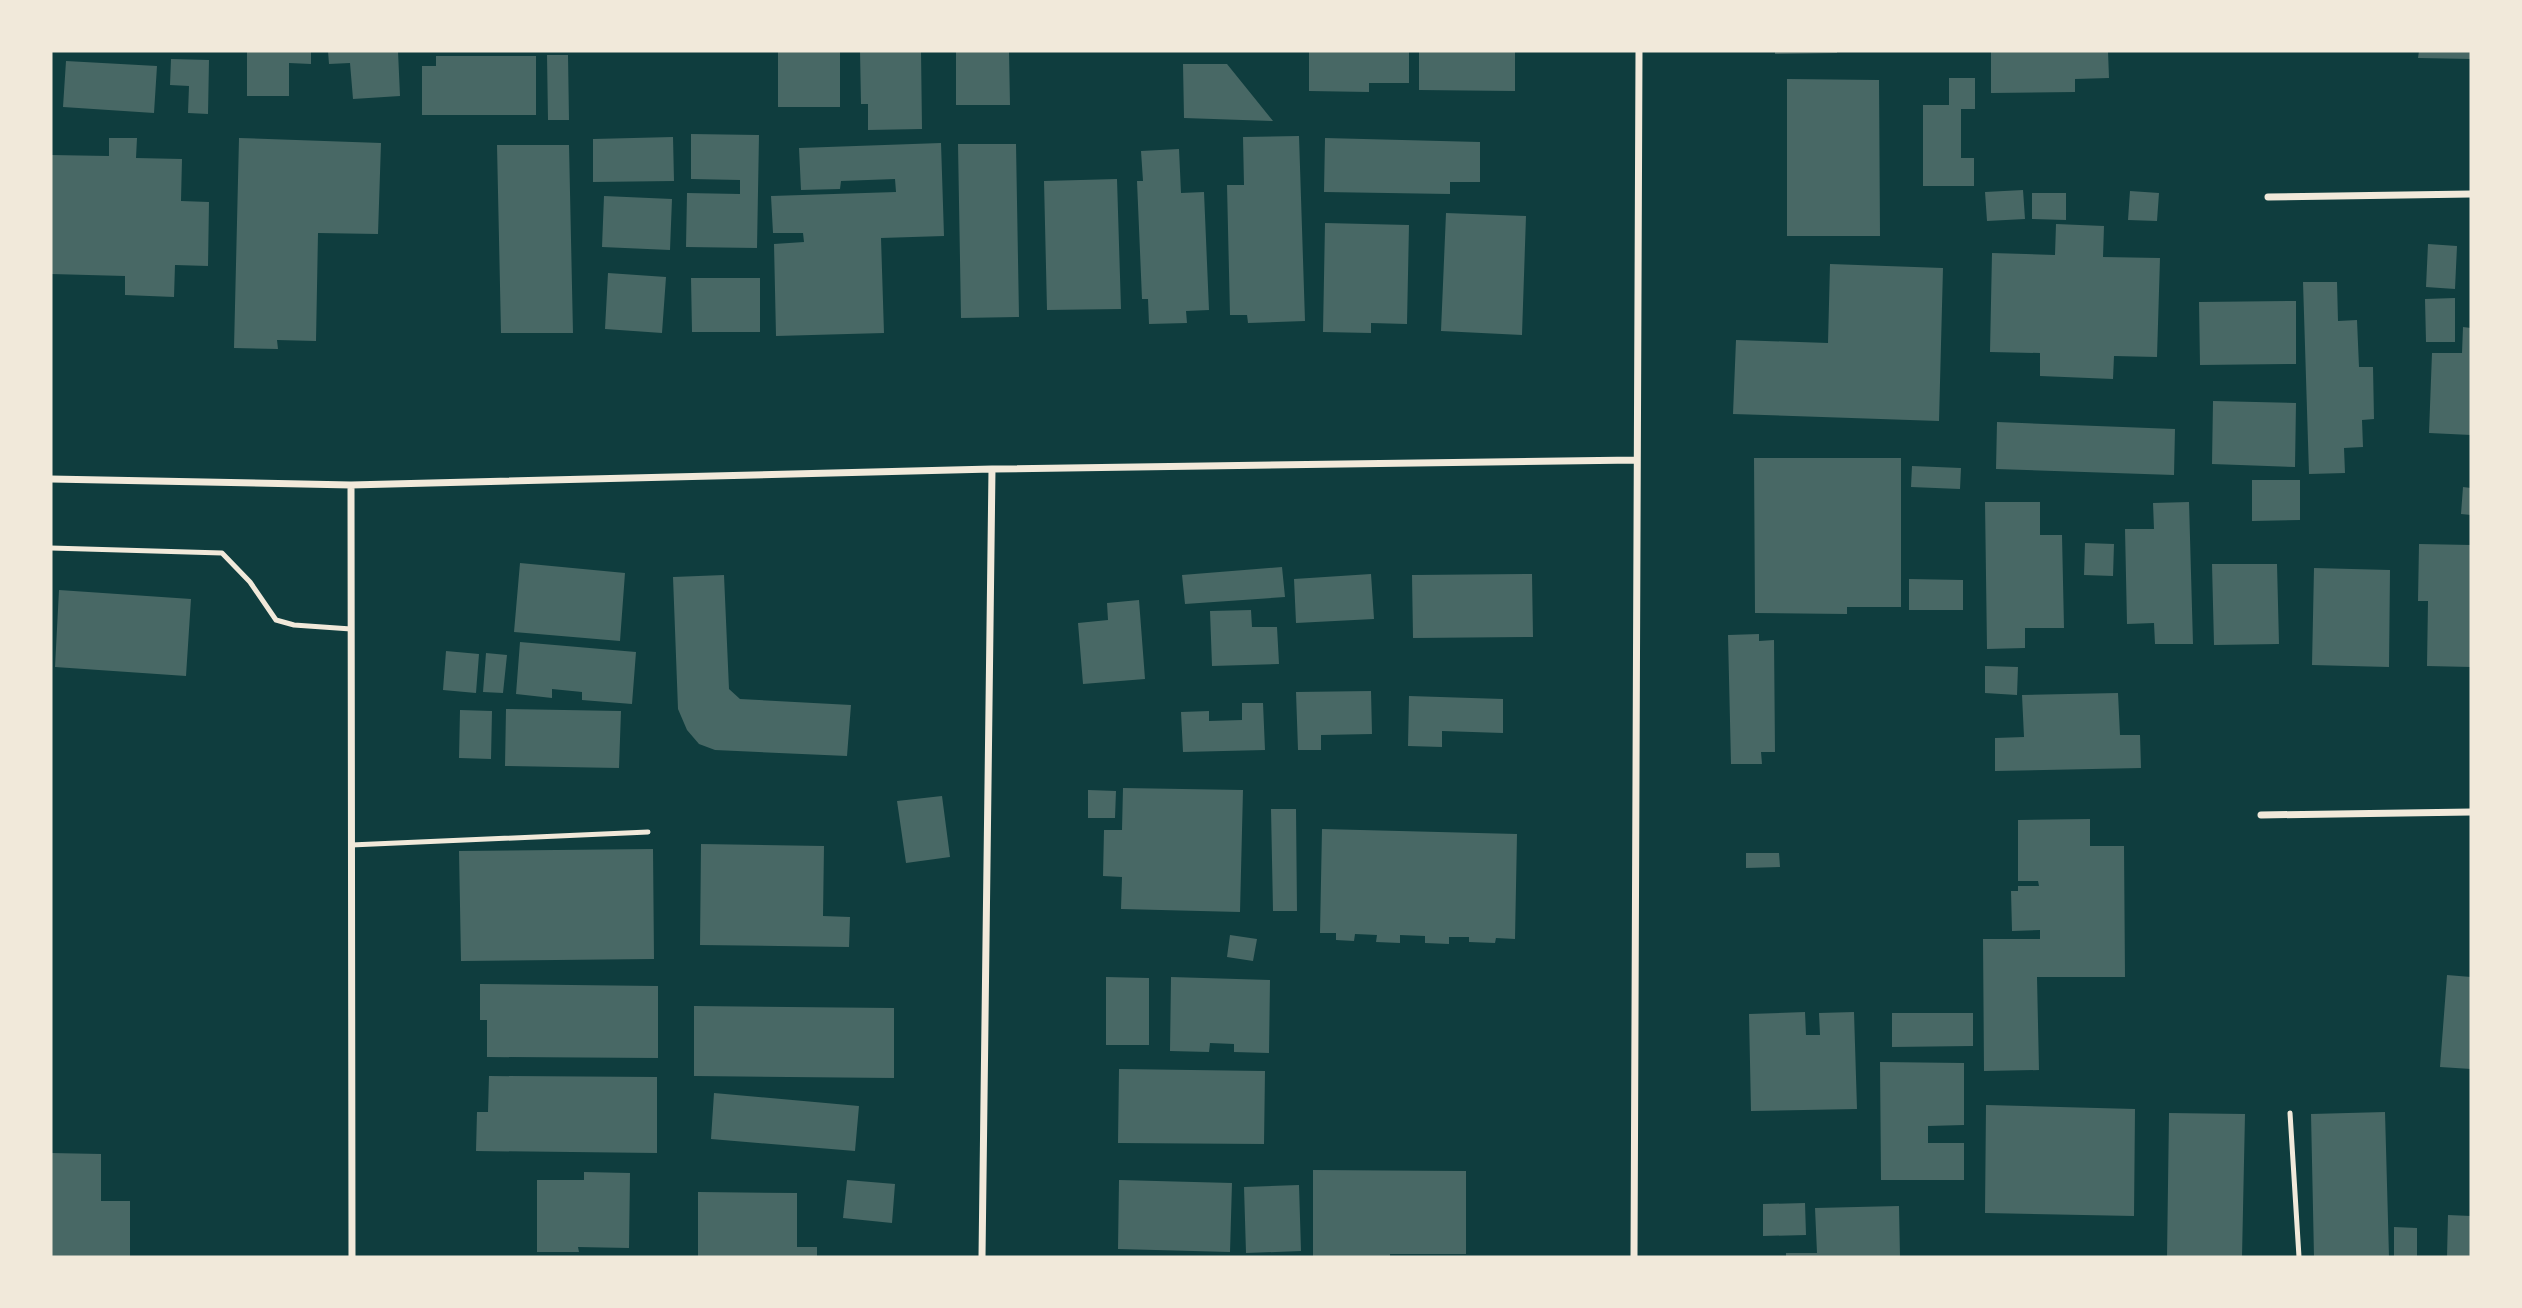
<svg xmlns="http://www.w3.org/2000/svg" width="2522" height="1308" font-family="'DM Sans',sans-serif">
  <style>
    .building { fill: #486865 }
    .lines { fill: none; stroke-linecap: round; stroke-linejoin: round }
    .service { stroke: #f1e9da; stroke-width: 5 }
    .minor { stroke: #f1e9da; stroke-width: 7 }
  </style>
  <rect width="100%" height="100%" fill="#0f3d3e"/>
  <path class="building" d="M247,51h64v13l-22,-1v33h-42z
    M328,51h70l2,45 -47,3 -3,-36 -21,1z
    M778,51h62v56h-62z
    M860,51h61l1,78 -54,1v-26h-7z
    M956,51h53l1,54h-54z
    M1309,51h100v32h-40v9l-60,-1z
    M1419,51h96v40l-96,-1z
    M1775,51h62v2l-62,1z
    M1991,51h117l1,27 -34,1v13l-84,1z
    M2419,51h52v8l-53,-1z
    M547,55h21l1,65h-21z
    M436,56h100v59h-114v-49h14z
    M171,59l38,1 -1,54 -20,-1 1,-27 -19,-1z
    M66,61l91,5 -3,47 -91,-6z
    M1183,64h44l46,57 -89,-3z
    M1949,78h26v31h-14v49h13v28h-51v-81h26z
    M1787,79l92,1 1,156h-93z
    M691,134l68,1 -2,113 -71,-1 1,-54 53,1v-14l-49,-1z
    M1299,136l6,185 -57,2 -1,-8h-17l-3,-130h17l-1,-48z
    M673,137l1,44 -81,1v-43z
    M109,138h28l-1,20 46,1 -1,42 28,1 -1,64 -33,-1 -1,32 -49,-2v-19l-74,-2v-119l58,1z
    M239,138l142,5 -3,91 -60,-1 -2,108 -39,-1 1,9 -44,-1z
    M1325,138l155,4v40h-30v12l-126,-2z
    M941,143l3,93 -63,2 3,95 -108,3 -2,-92 30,-2 -1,-9h-30l-2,-37 125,-4 -1,-13 -54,2 -1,8 -39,1 -2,-42z
    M958,144h58l3,173 -58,1z
    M497,145h72l4,188h-72z
    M1179,149l2,44 23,-1 5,118 -23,1 1,12 -38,1 -1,-25h-6l-5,-118h6l-2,-30z
    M1117,179l4,130 -74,1 -3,-129z
    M2023,190l2,29 -38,2 -2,-29z
    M2130,191l29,2 -2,28 -29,-1z
    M2032,193h34v27l-34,-1z
    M604,196l68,3 -2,51 -68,-3z
    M1446,213l80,3 -4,119 -81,-4z
    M1325,223l84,2 -2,99 -36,-1v10l-48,-1z
    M2056,224l48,2 -1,31 57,1 -3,99 -43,-1 -1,23 -73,-3v-23l-50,-1 2,-99 63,2z
    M2428,244l29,2 -2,43 -29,-2z
    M1830,264l113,4 -4,153 -206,-7 3,-74 92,3z
    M608,273l58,4 -4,56 -57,-4z
    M691,278h69v54h-68z
    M2303,282h34l1,39 19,-1 2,47h14l1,52 -12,1 1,27 -19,1 1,25 -36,1z
    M2455,298v44h-29l-1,-43z
    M2296,301v63l-96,1 -1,-63z
    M2463,327l8,1v107l-42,-2 3,-80h30z
    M2213,401l83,2 -1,64 -83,-3z
    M1997,422l178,7 -1,46 -178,-6z
    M1754,458h147v149h-54v7l-92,-1z
    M1912,466l49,2 -1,21 -49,-2z
    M2252,480h48v40l-48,1z
    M2463,487l8,1v27l-10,-1z
    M1985,502h55v33h22l2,93h-39v20l-38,1z
    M2189,502l4,142h-38l-1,-21 -27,1 -2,-95h29l-1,-26z
    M2085,543l29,1 -1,32 -29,-1z
    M2419,544l52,1v122l-44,-1 1,-65h-10z
    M520,563l105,10 -5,68 -106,-9z
    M2212,564h65l2,80 -65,1z
    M1282,567l3,30 -100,7 -3,-29z
    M2314,568l76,2 -1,97 -77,-2z
    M1371,574l3,45 -78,4 -2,-44z
    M1532,574l1,63 -120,1 -1,-63z
    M724,575l5,114 11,10 111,6 -4,51 -132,-6 -16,-6 -12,-14 -9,-21 -5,-132z
    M1909,579l54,1v30h-54z
    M59,590l132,9 -5,77 -131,-9z
    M1139,600l6,79 -62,5 -5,-61 30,-3 -1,-17z
    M1251,610l1,17h25l2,37 -67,2 -2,-55z
    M1759,634v7l15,-1 1,112h-14l1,12h-31l-3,-129z
    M520,642l116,10 -4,52 -50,-4v-8l-30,-3v9l-36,-4z
    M446,651l33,3 -3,39 -33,-3z
    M486,653l21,2 -4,38 -20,-1z
    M1985,666l33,1 -1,28 -32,-2z
    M1371,691l1,43 -51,1v15h-23l-2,-58z
    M2118,693l2,42h20l1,33 -146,3v-33l29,-1 -2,-42z
    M1409,696l94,3v34l-61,-2v16l-34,-1z
    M1242,703h21l2,47 -82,2 -2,-40 28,-1v10l33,-1z
    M506,709l115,2 -2,57 -114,-2z
    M460,710l32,1 -1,48 -32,-1z
    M1123,788l120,2 -3,122 -119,-3 1,-32 -19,-1 1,-46h18z
    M1088,790l28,1 -1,27h-27z
    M942,796l8,61 -44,6 -9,-62z
    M1271,809h25l1,102h-24z
    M2090,819v27h34l1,131h-88l2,93 -55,1 -1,-132h57v-9l-28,1 -1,-40h7v-5h21l-1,-5h-20v-61z
    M1322,829l195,5 -2,105 -19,-1 -1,5 -26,-1v-5h-20v7l-24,-1v-7l-25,-1v8l-24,-1 1,-7 -22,-1 -1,7 -18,-1v-7h-16z
    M701,844l123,2 -1,70 27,1 -1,30 -149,-2z
    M653,849l1,110 -193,2 -2,-110z
    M1746,853h33l1,14 -34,1z
    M1230,935l27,4 -4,22 -26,-4z
    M2447,975l24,2v92l-31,-2z
    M1106,977l43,1v67h-43z
    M1171,977l99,3 -1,73 -35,-1v-8l-24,-1 -1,9 -39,-1z
    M480,984l178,2v72l-171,-1v-37h-7z
    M694,1006l200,2v70l-200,-2z
    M1805,1012l1,23h14l-1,-22 35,-1 3,97 -106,2 -2,-97z
    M1892,1013h81v33l-81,1z
    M1880,1062l84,1v62l-36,1v17h36v37h-83z
    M1119,1069l146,2 -1,73 -146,-1z
    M489,1076l168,1v76l-181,-2 1,-39h11z
    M714,1093l145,13 -4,45 -144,-12z
    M1986,1105l149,4 -1,107 -149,-3z
    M2385,1112l4,145h-75l-3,-143z
    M2169,1113l76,1 -3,143h-75z
    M51,1153l50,1v47h29v56h-79z
    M1313,1170l153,1v83h-76v3h-77z
    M584,1172l46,1 -1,75 -51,-1 1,5h-42v-72h47z
    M847,1180l48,4 -3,39 -49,-5z
    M1119,1180l113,3 -2,69 -112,-3z
    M1299,1185l2,66 -55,2 -2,-66z
    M698,1192l99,1v54h20v10h-119z
    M1805,1203l1,32 -43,1v-32z
    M1899,1206l1,51h-114v-4h31l-2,-45z
    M2448,1215l23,1v41h-24z
    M2394,1227l23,1v29h-23z"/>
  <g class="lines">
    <path class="service" d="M51,548l171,5 28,29 26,38 18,5 57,4
      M351,845l297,-13
      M2290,1113l9,144"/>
    <path class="minor" d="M2268,197l203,-3
      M51,479l300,6 641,-16 644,-9
      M351,485l1,772
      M2261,815l210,-3
      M982,1257l10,-788
      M1634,1257l5,-1206"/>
  </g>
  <rect width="2522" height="1308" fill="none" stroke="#f1e9da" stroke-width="105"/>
</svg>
